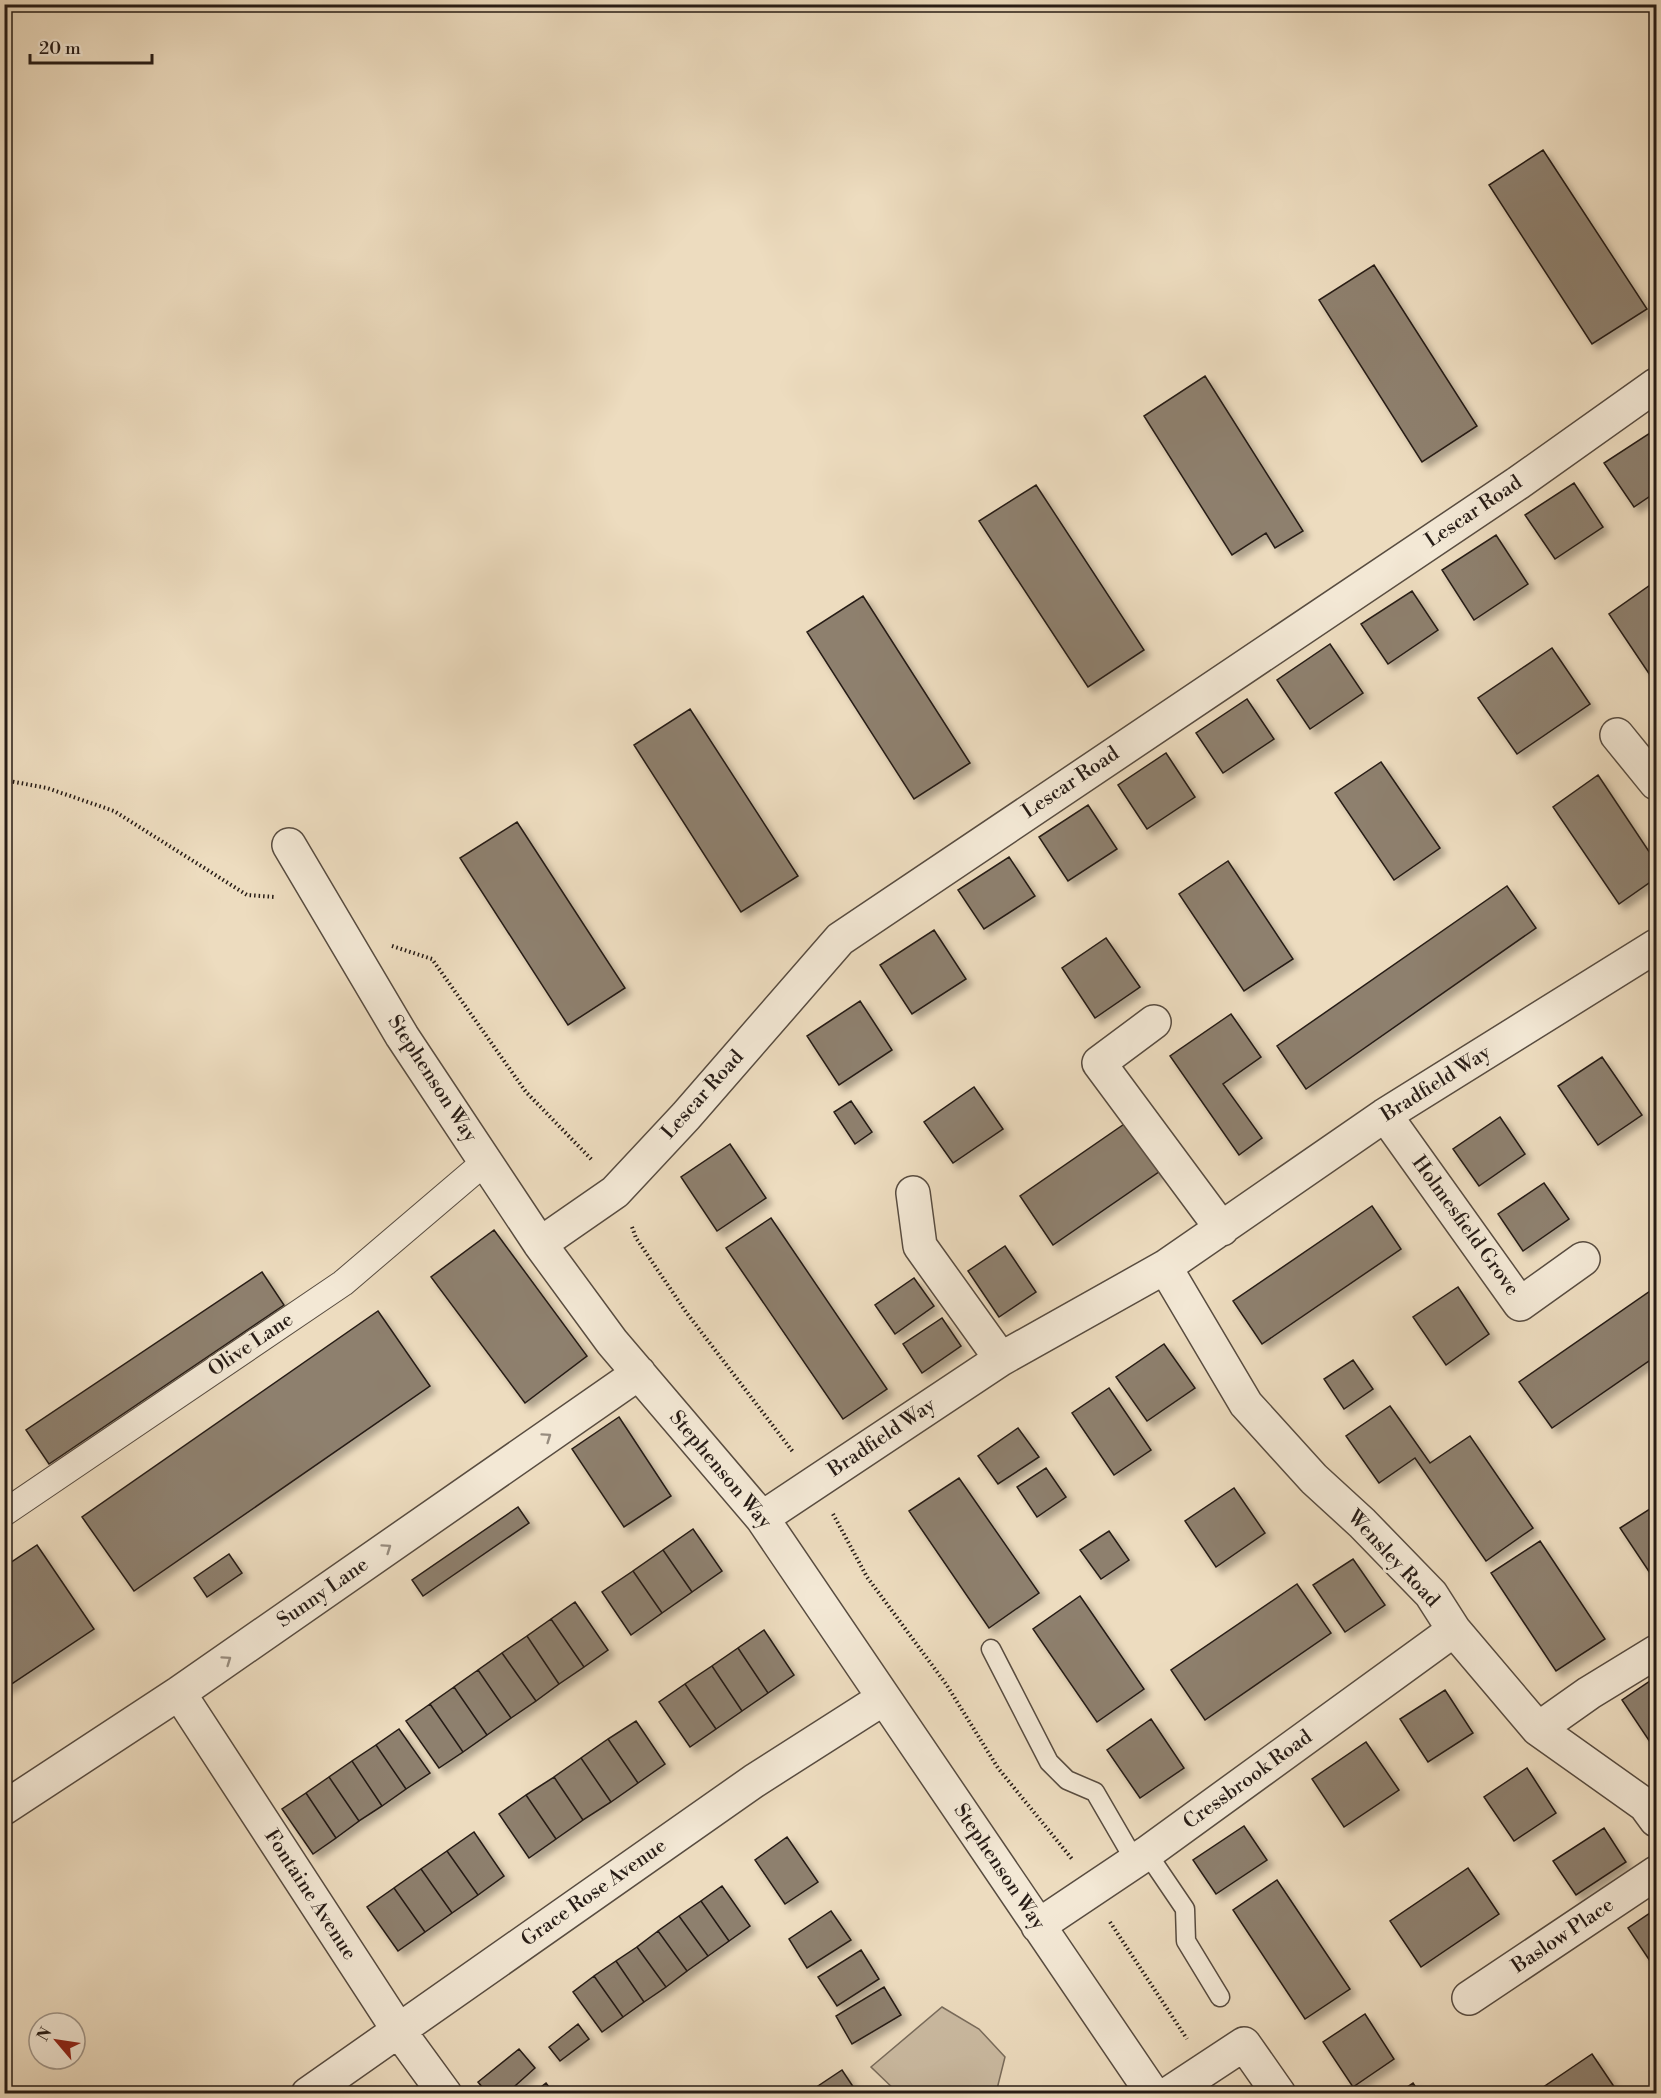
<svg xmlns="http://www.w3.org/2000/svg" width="1661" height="2098" font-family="'Libre Bodoni',serif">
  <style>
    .green { fill: #cbbba2; stroke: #796c5c; stroke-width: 1.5 }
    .building { fill: #8e806e; stroke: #271c16; stroke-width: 1.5; filter: url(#shadow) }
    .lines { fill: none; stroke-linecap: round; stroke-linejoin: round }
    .service-casing { stroke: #584c40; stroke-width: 21 }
    .pedestrian-casing { stroke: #584c40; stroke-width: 28 }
    .minor-casing { stroke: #584c40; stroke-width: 36 }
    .path { stroke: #271c16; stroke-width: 4; stroke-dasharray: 1.5 3; stroke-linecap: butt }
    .service { stroke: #f3e8d5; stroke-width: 18 }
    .pedestrian { stroke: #f3e8d5; stroke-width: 26 }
    .minor { stroke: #f3e8d5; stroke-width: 33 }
    .oneway { stroke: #978c7f }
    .labels { text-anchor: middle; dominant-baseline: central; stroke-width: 6; stroke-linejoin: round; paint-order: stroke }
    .street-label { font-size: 20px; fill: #271c16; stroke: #f3e8d5 }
  </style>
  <defs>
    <filter id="shadow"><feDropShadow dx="5.5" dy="5.5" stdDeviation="3" flood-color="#0004"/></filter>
  </defs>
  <rect width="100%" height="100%" fill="#eddcbf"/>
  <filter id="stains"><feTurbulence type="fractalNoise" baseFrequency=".00333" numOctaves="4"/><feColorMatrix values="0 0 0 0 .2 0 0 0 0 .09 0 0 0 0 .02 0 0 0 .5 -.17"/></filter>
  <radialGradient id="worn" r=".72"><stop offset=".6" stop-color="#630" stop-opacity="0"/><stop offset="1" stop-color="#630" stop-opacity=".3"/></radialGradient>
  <path class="green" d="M942,2007l37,22 26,28 -9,36h-98l-27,-26z"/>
  <path class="building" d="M1543,150l104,159 -55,35 -103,-159z
    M1374,265l103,161 -55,36 -103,-162z
    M1205,376l98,155 -28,17 -9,-15 -34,22 -88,-139z
    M1653,431l3,6v55l-22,15 -30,-44z
    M1574,483l29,44 -48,32 -30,-44z
    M1036,485l108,165 -56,37 -109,-166z
    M1496,535l32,49 -54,36 -32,-50z
    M1656,581v103l-47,-70z
    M1412,591l26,39 -50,34 -27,-40z
    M863,596l107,167 -56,36 -107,-167z
    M1330,644l33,49 -53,36 -33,-49z
    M1552,648l38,56 -73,50 -39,-56z
    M1247,699l27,40 -51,34 -27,-40z
    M690,709l108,167 -57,36 -107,-167z
    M1166,753l29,44 -48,32 -29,-44z
    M1381,762l59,86 -46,32 -59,-87z
    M1598,775l58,87v16l-37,26 -66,-97z
    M1088,805l29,44 -49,32 -29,-44z
    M517,822l108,166 -57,37 -108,-167z
    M1009,857l26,39 -51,33 -26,-39z
    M1228,861l65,98 -49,32 -65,-97z
    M1507,886l29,42 -230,161 -29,-43z
    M934,930l32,49 -54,35 -32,-49z
    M1106,938l34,49 -45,31 -33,-50z
    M860,1001l32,49 -53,35 -32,-49z
    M1231,1014l30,43 -38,27 39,54 -23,17 -69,-99z
    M1602,1057l40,58 -44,30 -40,-59z
    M974,1087l29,42 -50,34 -29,-41z
    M851,1101l21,31 -17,12 -21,-32z
    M1500,1117l25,37 -46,32 -26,-37z
    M1133,1118l33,49 -113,78 -33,-49z
    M730,1144l36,54 -49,33 -36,-54z
    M1544,1183l25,36 -46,32 -25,-37z
    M1372,1206l29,43 -139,95 -29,-43z
    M771,1218l116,171 -44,30 -117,-171z
    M494,1230l93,126 -62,47 -94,-126z
    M1005,1246l31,46 -37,25 -31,-46z
    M262,1272l22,33 -235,159 -23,-34z
    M914,1278l20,28 -39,28 -20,-29z
    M1458,1287l31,47 -43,31 -33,-48z
    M1656,1287v69l-104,72 -33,-46z
    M378,1311l52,75 -296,205 -52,-74z
    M942,1318l19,28 -39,27 -19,-29z
    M1164,1344l31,44 -48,33 -31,-44z
    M1353,1360l20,29 -29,20 -20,-30z
    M1109,1388l42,62 -37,25 -42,-62z
    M1390,1406l40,57 40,-27 63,92 -47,33 -71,-103 -36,25 -33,-47z
    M619,1417l52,79 -47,31 -52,-78z
    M1018,1428l21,29 -41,27 -20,-28z
    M1046,1468l20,29 -29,20 -20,-30z
    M959,1478l80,115 -50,35 -80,-117z
    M1234,1488l31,45 -49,34 -31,-46z
    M1656,1505v73l-2,1 -34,-51z
    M518,1507l11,16 -106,73 -11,-16z
    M693,1529l29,42 -30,21 -29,-42z
    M1109,1531l20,29 -28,19 -21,-29z
    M1540,1541l65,98 -49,32 -65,-98z
    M37,1545l57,84 -90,60v-122z
    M663,1550l29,42 -30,21 -29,-42z
    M229,1554l13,19 -35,24 -13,-19z
    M1353,1559l32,46 -40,27 -32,-47z
    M633,1571l29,42 -31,22 -29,-43z
    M1297,1584l34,49 -126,87 -34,-50z
    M1080,1596l64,93 -47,33 -64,-93z
    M575,1602l33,48 -24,17 -33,-48z
    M551,1619l33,48 -25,17 -32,-48z
    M764,1630l30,45 -26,18 -30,-45z
    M527,1636l32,48 -23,17 -34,-48z
    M738,1648l30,45 -26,18 -30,-45z
    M502,1653l34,48 -25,17 -33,-48z
    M712,1666l30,45 -26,18 -31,-45z
    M478,1670l33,48 -24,17 -33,-48z
    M1656,1677v65l-4,3 -30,-45z
    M685,1684l31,45 -26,18 -31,-45z
    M454,1687l33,48 -24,17 -33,-48z
    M1445,1690l28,43 -45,29 -28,-43z
    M430,1704l33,48 -24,16 -33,-47z
    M1151,1719l33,49 -44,30 -33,-48z
    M636,1721l29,43 -27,19 -30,-44z
    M399,1729l31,44 -24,16 -30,-44z
    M608,1739l30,44 -27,19 -30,-44z
    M1366,1742l33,48 -55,37 -32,-48z
    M376,1745l30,44 -24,17 -30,-45z
    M581,1758l30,44 -28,18 -29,-43z
    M352,1761l30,45 -23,15 -30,-44z
    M1527,1768l29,45 -42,28 -30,-44z
    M329,1777l30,44 -23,17 -30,-45z
    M554,1777l29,43 -27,19 -30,-44z
    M306,1793l30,45 -23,16 -31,-45z
    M526,1795l30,44 -27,19 -30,-44z
    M1244,1826l23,34 -51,34 -23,-34z
    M1604,1828l22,34 -50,33 -23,-34z
    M474,1832l30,44 -26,19 -31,-44z
    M787,1837l31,45 -33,22 -30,-44z
    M447,1851l31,44 -26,18 -31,-44z
    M1468,1868l31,46 -78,53 -31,-46z
    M421,1869l31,44 -27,19 -31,-44z
    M1277,1880l73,109 -45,30 -72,-109z
    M722,1886l28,40 -21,15 -28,-40z
    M394,1888l31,44 -27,19 -31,-44z
    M701,1901l28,40 -21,15 -29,-40z
    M1656,1909v61l-28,-42z
    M831,1911l20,29 -44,28 -18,-29z
    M679,1916l29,40 -21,15 -29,-40z
    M658,1931l29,40 -21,16 -29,-40z
    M637,1947l29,40 -22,15 -28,-41z
    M861,1950l18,29 -42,27 -19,-29z
    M616,1961l28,41 -21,15 -29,-41z
    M594,1976l29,41 -21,15 -29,-40z
    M884,1987l17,28 -49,29 -16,-28z
    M1365,2014l29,45 -41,28 -30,-45z
    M578,2024l11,15 -29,22 -11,-14z
    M519,2049l16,19 -29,26h-18l-10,-12z
    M1592,2054l27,40h-86z
    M842,2070l16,24h-52z
    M546,2083l8,11h-22z
    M1413,2083l7,11h-23z"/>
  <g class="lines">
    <defs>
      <path id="service" d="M991,1649l58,113 18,18 28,12 40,69
        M1147,1853l38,56 1,32 34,56"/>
      <path id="pedestrian" d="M4,1513l339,-230 142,-121"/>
      <path id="minor" d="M1617,735l39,48
        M289,845l113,191 138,208 72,98 150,176 391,576
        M1154,1022l-55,41 123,166
        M1385,1115l135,189 63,-45
        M913,1193l7,53 81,113
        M540,1244l75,-52 71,-76 154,-177 678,-456 138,-98
        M1165,1267l81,137 68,75 48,44 69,71 23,36 84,99 107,76 11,15
        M762,1518l239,-159 164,-92 220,-152 271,-169
        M179,1693l220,338 46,63
        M1538,1729l51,-36 67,-41
        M4,1808l175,-115 460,-320
        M1038,1926l109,-73 307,-223
        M1469,1998l187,-125
        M308,2094l446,-313 130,-83
        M1168,2094l76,-50 35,50"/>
    </defs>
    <use href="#service" class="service-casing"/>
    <use href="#pedestrian" class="pedestrian-casing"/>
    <use href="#minor" class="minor-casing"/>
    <path class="path" d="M4,780l43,8 67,23 133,84 28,2
      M392,946l40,13 94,133 67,69
      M632,1227l4,11 50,74 107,140
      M833,1514l34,63 79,107 52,84 74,91
      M1110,1922l77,117"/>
    <use href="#service" class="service"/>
    <use href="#pedestrian" class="pedestrian"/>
    <use href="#minor" class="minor"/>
  </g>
  <defs><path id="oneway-chevron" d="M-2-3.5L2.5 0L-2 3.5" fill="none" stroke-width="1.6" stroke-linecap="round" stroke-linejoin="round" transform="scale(1.5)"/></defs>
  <g class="oneway">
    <use href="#oneway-chevron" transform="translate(547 1437) rotate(-35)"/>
    <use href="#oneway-chevron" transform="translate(387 1548) rotate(-35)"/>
    <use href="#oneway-chevron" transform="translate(227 1660) rotate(-35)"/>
  </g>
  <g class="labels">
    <g class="street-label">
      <text transform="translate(1474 512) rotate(-34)">Lescar Road</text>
      <text transform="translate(1071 783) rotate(-34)">Lescar Road</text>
      <text transform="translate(432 1079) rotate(57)">Stephenson Way</text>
      <text transform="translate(1436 1084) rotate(-32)">Bradfield Way</text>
      <text transform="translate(703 1095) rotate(-48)">Lescar Road</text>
      <text transform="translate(1465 1226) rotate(54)">Holmesfield Grove</text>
      <text transform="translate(251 1345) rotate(-34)">Olive Lane</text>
      <text transform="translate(882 1438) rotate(-34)">Bradfield Way</text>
      <text transform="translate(720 1470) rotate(50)">Stephenson Way</text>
      <text transform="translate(1393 1559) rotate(47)">Wensley Road</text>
      <text transform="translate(323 1593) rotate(-35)">Sunny Lane</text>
      <text transform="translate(1248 1780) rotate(-36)">Cressbrook Road</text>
      <text transform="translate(999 1867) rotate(56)">Stephenson Way</text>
      <text transform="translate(594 1893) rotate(-35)">Grace Rose Avenue</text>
      <text transform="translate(310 1895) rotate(57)">Fontaine Avenue</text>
      <text transform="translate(1563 1936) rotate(-34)">Baslow Place</text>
    </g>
  </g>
  <rect width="1661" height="2098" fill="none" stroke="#eddcbf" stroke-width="24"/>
  <rect x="6" y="6" width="1649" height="2086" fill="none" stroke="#271c16" stroke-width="3"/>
  <rect x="12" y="12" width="1637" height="2074" fill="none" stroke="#271c16" stroke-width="1.5"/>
  <g transform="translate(57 2041) rotate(299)"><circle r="28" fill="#f3e8d5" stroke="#a19689" stroke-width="1.5"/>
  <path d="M0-4.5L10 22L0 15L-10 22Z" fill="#8f2418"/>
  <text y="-9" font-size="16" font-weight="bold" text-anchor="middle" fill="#271c16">N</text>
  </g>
  <path d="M30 54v9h122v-9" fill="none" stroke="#271c16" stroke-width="3"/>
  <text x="39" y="54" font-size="18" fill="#271c16" stroke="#f3e8d5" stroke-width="4.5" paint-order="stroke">20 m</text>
  <rect width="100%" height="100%" filter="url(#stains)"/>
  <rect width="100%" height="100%" fill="url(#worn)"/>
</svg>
